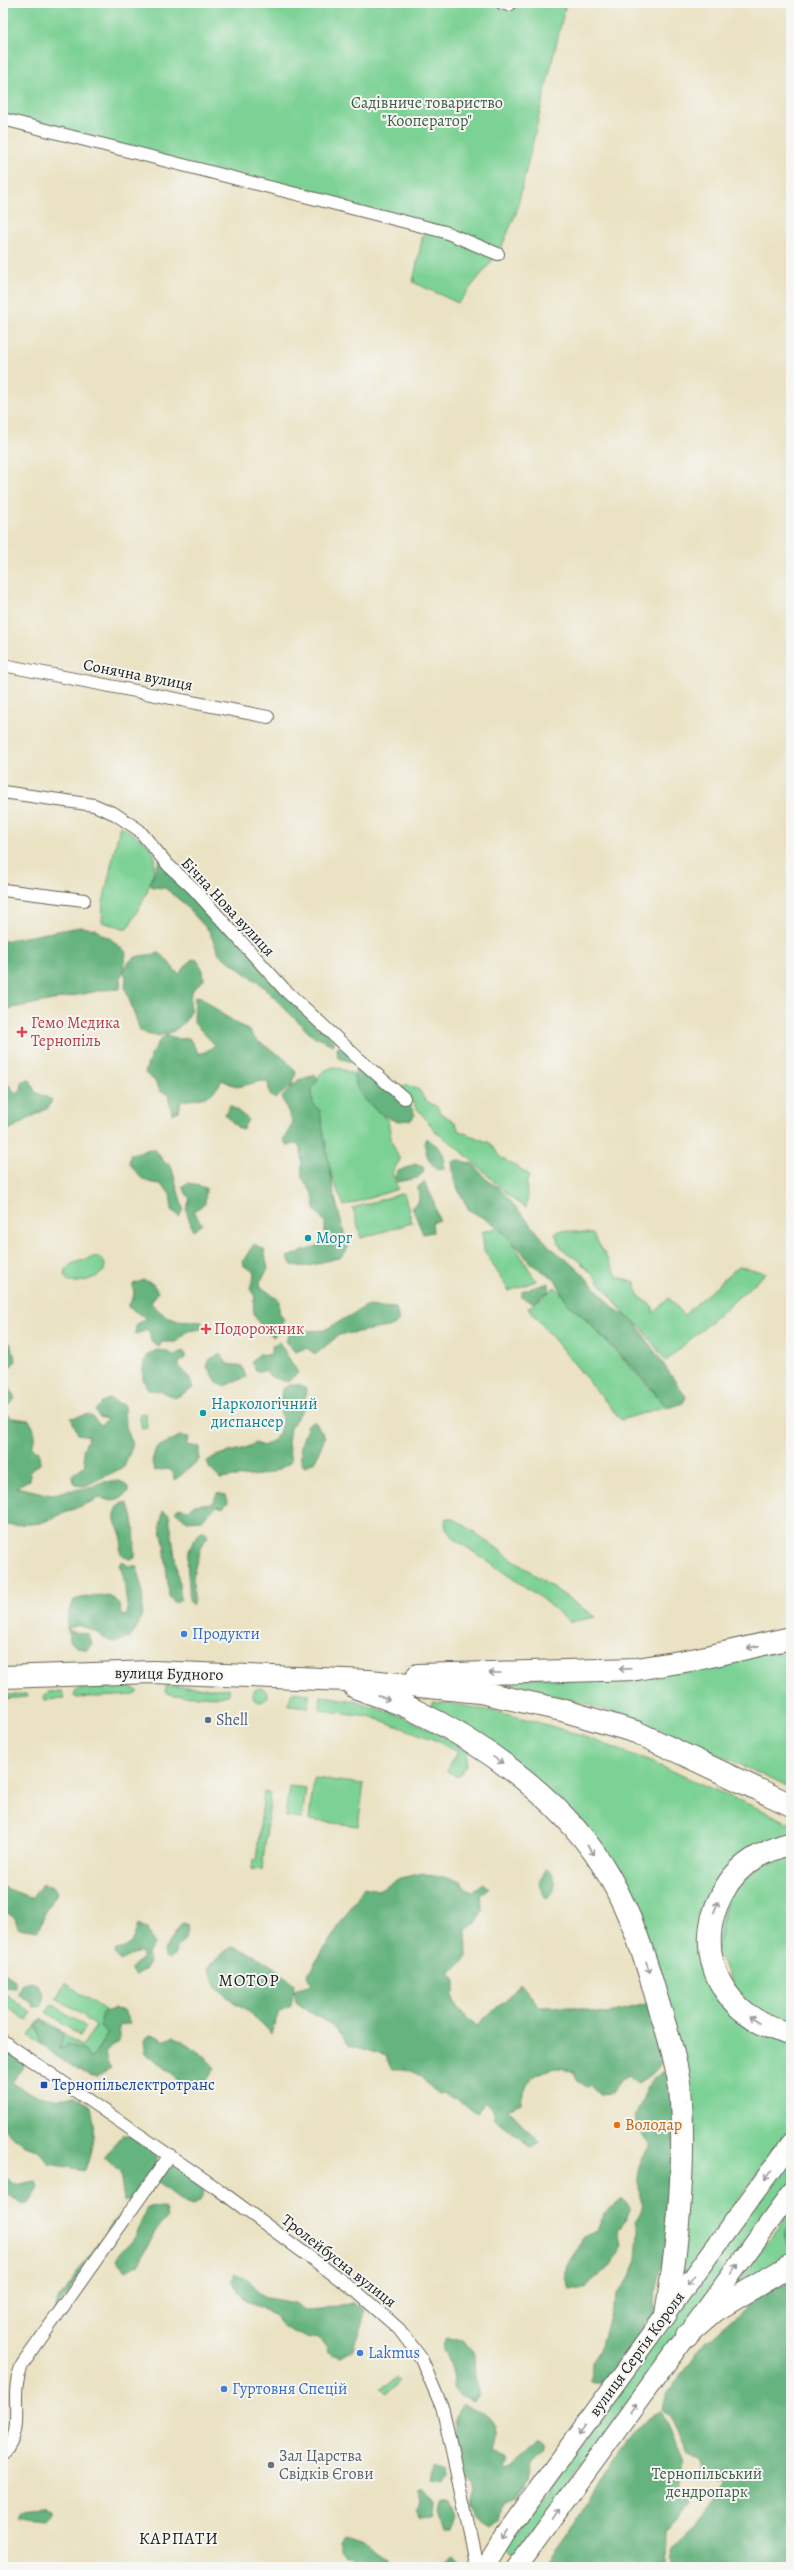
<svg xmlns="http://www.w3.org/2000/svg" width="794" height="2570" font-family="Alegreya,serif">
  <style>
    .green { fill: #7cd194; stroke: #4c7658 }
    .forest { fill: #65b37e; stroke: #40684d }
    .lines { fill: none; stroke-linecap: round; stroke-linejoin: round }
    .street-casing { stroke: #646156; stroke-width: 14 }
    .primary-casing { stroke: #646156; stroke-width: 21 }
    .highway-casing { stroke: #646156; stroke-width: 24 }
    .street { stroke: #fff; stroke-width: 12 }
    .primary { stroke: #fff; stroke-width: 19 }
    .highway { stroke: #fff; stroke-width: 22 }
    .oneway { stroke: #999 }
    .health-dot { fill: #e0444e; stroke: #f6f6f2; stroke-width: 1.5 }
    .culture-dot { fill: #0f9aa8; stroke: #f6f6f2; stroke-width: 1.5 }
    .shop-dot { fill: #3f7fe0; stroke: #f6f6f2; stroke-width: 1.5 }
    .service-dot { fill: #5c6f8a; stroke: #f6f6f2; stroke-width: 1.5 }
    .transit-dot { fill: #1a4fb4; stroke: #f6f6f2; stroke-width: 1.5 }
    .food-dot { fill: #e8710a; stroke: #f6f6f2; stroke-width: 1.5 }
    .worship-dot { fill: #6b7280; stroke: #f6f6f2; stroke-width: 1.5 }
    .labels { text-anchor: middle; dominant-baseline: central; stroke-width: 4; stroke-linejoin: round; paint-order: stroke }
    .park-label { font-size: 16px; fill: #3e5b46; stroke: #f6f6f2 }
    .street-label { font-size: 16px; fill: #1c1c1c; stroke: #f6f6f2 }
    .health-label { font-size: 16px; fill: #be3a42; stroke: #f6f6f2; text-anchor: start }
    .culture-label { font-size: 16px; fill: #0d838f; stroke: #f6f6f2; text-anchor: start }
    .shop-label { font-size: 16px; fill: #366cbe; stroke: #f6f6f2; text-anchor: start }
    .service-label { font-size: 16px; fill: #4e5e75; stroke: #f6f6f2; text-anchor: start }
    .transit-label { font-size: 16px; fill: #164399; stroke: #f6f6f2; text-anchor: start }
    .food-label { font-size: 16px; fill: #c56008; stroke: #f6f6f2; text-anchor: start }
    .worship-label { font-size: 16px; fill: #5b616d; stroke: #f6f6f2; text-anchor: start }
    .neighbourhood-label { font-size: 17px; letter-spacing: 1px; fill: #1c1c1c; stroke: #f6f6f2 }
  </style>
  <rect width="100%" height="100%" fill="#f6f6f2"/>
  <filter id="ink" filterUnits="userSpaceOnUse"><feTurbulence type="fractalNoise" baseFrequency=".025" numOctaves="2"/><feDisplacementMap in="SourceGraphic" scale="8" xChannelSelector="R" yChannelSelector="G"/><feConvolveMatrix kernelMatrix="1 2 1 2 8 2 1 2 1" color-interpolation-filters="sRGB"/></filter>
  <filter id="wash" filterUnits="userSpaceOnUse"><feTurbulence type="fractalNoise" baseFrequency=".012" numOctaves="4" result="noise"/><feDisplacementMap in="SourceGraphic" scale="16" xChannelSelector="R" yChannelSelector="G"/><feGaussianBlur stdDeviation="0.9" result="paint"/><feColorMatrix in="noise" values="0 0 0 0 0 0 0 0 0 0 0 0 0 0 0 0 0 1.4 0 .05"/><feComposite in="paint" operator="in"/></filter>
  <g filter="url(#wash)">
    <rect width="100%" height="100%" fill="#eae2c2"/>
    <path class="green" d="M3,3h563l-50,210 -16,38 -42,52 -45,-21 12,-56 -422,-105z
      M120,825c9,7 28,16 33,27 8,20 -16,60 -26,77l-25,-7 1,-19z
      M335,1067l17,6 7,18 29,30 4,22 8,17 -8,12 6,17 -54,17 -12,-28 -7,-34 -16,-52c6,-12 12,-23 26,-25z
      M408,1085l11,5 6,10 12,7 3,6 15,9 4,9 31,12 10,14 27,16 2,3c-5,10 0,21 -3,32l-11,-7 -58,-54 -20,-14 -35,-43v-4z
      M404,1193l8,30 -51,15 -8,-30z
      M503,1226l33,55 -27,10 -25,-41 -2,-18z
      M561,1230l32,4 25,43 17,5 3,13 15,12v6l16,-15 15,17 55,-49 27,7 -100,88 -26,-35 -11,-7 -32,-40 -18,-18 -17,-12 -7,-15z
      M93,1257l8,1 4,6 -1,7c-9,8 -23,12 -35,11l-4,-6 1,-7 5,-5z
      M555,1287l112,119 -46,14 -93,-112z
      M145,1413l2,15 -5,1 -3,-15z
      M446,1518h6l9,5 134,94 -25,5 -33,-27 -81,-55c-7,-7 -13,-11 -10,-22z
      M791,1647v142c-100,-49 -189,-89 -299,-106z
      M166,1686l63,3 1,2 -2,4 -9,2 -47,-2 -6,-3z
      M90,1687h41l8,5 -4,3 -58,3 -3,-2 3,-7z
      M253 1695a7 7 0 1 1 14 0a7 7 0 1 1-14 0Z
      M62,1691l2,8 -19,1 -1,-4 4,-4z
      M292,1692l17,2v13l-21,-2z
      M26,1694l1,3 -24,2v-4z
      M321,1696c54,5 101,26 146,55l-1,14 -8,12 -11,-6 11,-19 -20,-11 -69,-25 -50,-6z
      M433,1702c95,9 188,46 275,85 28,12 56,23 83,37v15l-58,30 -21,107 79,64v87l-118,163 17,-166 -88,-267 -174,-148z
      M314,1778l50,6 -6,42 -49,-6z
      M289,1786l17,2 -4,31 -17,-2z
      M264,1792l7,1 -9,77 -10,-1 1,-9h3z
      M791,1851v179l-48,-24 -26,-55 11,-56 42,-38z
      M65,1983l53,36 -36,53 -53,-36 12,-18 41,28 14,-20 -11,-8 1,-2 -30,-18z
      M3,1992l29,21 -5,8 -24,-17z
      M52,2004l34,23 -6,9 -34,-24z
      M791,2153v30l-274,370 -5,-1 -4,-6z
      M791,2209v52l-56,25 4,-5z
      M396,2378l3,3 -13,12 -5,-5z"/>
    <path class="forest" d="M160,859l175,182 -2,4 -22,-10 -52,-52 -40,-29 -10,-23 -27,-29 -17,-14 -13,-1 -2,-4z
      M79,927l17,2c7,8 10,6 16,11 5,4 8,8 14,12 -1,13 -6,23 -6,37l-17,1 -100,20v-69z
      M159,953c10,6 11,14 20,21l13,-15 5,1 6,10 1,10c-4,3 -11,9 -13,13 -2,7 1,16 -2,22 -9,17 -33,28 -49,15l-15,-43 1,-10 -3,-6c11,-20 17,-13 36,-18z
      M195,996l6,1 21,17 26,16 8,10 28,18 12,14 -4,13 -17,14 -5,-4 -2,-13 -6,-1 -25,6 -15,-7c-11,20 -20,18 -41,21l-2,10 -7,3 -4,-20 -7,-2 -6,-11 -10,-8c4,-13 10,-32 22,-38l12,4 10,-1 10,16 8,-3 8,-6 -21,-22z
      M342,1045l10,9 1,8 -15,-4 -1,-11z
      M362,1065c17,13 44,29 53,50l-4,5c-5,0 -13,2 -18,0 -17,-6 -46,-32 -37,-52z
      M315,1075l3,5 -6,8 1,15 7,8 14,83 14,54 -8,10c-20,2 -28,12 -48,7l-5,-8 38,-14v-21l-10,-12 -2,-16 -11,-16 -1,-31 -5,-3 -9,1 -4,-5 10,-17 -11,-26 16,-17z
      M30,1080l5,12 17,8 -4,8 -45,25v-46l6,-2 7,9 5,-3 1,-10z
      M230,1105l18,14 -5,10 -5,-1 -13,-14z
      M426,1138c13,9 21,14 18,31l-6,1c-10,-8 -15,-20 -12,-32z
      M154,1148l11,15 6,2 12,44 -4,8 -7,-7 -2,-16 -10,-10c-17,-1 -22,-8 -31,-22l2,-8z
      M458,1160l15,4 13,15 14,10 50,58 27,21 38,41 19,12 52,76 -3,6 -14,5 -7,-6 -12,-16 -63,-66 -20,-17 -12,-24 -24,-15 -9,-12 -28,-28 -25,-14 -14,-26 -3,-22z
      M415,1164l8,3 1,5 -7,6 -20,4 -1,-10z
      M424,1182l9,17 6,21 -7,2 1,10 -10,2 -11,-27 7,-6 -1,-14z
      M189,1183l17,5 -1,16 -12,7 9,13 -9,7 -7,-21 4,-11 -8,-12z
      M254,1244l10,5 4,20 -8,13 1,5 18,13v12l5,8 -10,17c-14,-10 -25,-22 -19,-40l-5,-8 5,-17 -11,-6 -1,-5z
      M144,1280l9,4 5,8 -7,11c22,22 23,16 51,18l-1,8 -13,2 -12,11h-14l-3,5 -8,-5 -2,-12 -14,4 1,-9 10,-7 -18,-11 6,-12 -1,-11z
      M549,1283v9l-7,3 -7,8 -13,-5v-7z
      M366,1306l30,2 3,12 -5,6 -55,9 -23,19 -10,-6 -11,4 -9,-11 4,-9 35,-2z
      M279,1342l19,31 -11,9 -16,-5 -5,-6h-9l-6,-8 8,-9 11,1 3,-10z
      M10,1343l6,18 -13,13 12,25 -12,11v-66z
      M157,1350l9,1 7,4 10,-4 4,5 -8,7v4l9,8 5,13 -18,10 -15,-7 -11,-1c-10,-13 -7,-21 -1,-36z
      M221,1354l6,10 15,2 4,11 -22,9 -7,-4 -10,-15 3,-8z
      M290,1385h12l4,4 -2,19 -14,20 -2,15 3,19c-26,18 -42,12 -71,17l-10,-10 -3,-8c15,-11 32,-8 49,-18l7,3 12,-7 5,-8 2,-12 -3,-11 3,-19z
      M109,1399l15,6 1,22 8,17 -9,23 -39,19 -10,-1 -3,-10 13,-10 -2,-15 6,-14 -11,-2 -7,-16 18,-4 12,11 6,-6 -8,-2 -4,-7 9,-9z
      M3,1412l9,6 17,2c6,10 9,16 2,26l8,6 1,12 -9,6 -2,10 -13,7 36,8 12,-4 26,-3 12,-6 18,-1 8,6v5c-8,9 -18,9 -28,6l-59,25 -38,3z
      M311,1422h4l10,15 -10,24 -11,6c-6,-11 -4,-26 3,-36l-1,-5z
      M180,1436l9,1 -3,8 13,2v13l-25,21 -1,-9 -5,-3 -14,2 -2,-10 4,-13z
      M217,1493l9,2 2,7 -5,6 -6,-2 -16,14 -14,1 -12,-10 3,-3 10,2 5,-5 20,-2z
      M122,1503h5c10,17 7,36 8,55l-6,1c-17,-9 -4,-12 -8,-24 -5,-13 -8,-11 -5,-27z
      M163,1511l6,4 12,84 -6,4 -6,-6 -5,-54 -4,-17z
      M203,1530l5,6c-7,8 -15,34 -15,45 0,8 3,17 -1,24l-3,-5c2,-29 -11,-46 14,-70z
      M123,1561l5,5h10c-1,11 3,15 4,24 2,20 0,32 -12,48 -25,9 -21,-1 -41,-9 -3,-2 -8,-2 -12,-4l-10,5 1,-16 6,-14c18,-5 45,-12 47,14l5,2 2,-5 -5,-36 -4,-11z
      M68,1631l21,3 3,10 -4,6c-12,-2 -19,-5 -20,-19z
      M547,1869c12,7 10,24 -2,29l-6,-16z
      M423,1873c16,6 24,2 38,8l4,7 8,3 11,-8 5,5 -9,7 3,15 -7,13 -10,7 1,26 -11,12 -7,3 6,9v12l-3,3c4,14 12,23 25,31 15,-17 31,-24 43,-43l20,24 32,-1 23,6 14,1 40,-10 15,52c-4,13 -15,24 -27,28l-8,-8 -8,4 -9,14 -13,1 -8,-9 -4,2 -9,-6 -4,-9c-6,0 -10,-4 -15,-4 -22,1 -35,14 -38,35l-13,6 31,33 -8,5 -36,-28 -2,-9 -9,-8 -7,10 -34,-19 -5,1c-17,-14 -19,-27 -45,-25l-7,-13 -37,-11 -18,-21 -20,-11 -15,-11 -2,-12 18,-5 -4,-11 56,-87 14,3 22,-12z
      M42,1884l11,3 4,6 -12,20 -7,18 -20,-3 -3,-10 -12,-8v-23l29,11z
      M182,1923l5,1c3,11 -4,18 -11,24l-1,8 -6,4 -4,-2 -1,-8z
      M138,1924l10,5 6,15 -7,10 2,8 -3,7 -10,6 -5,-5 11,-12v-4l-3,-2 -19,9 -5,-7 1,-4c16,-2 17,-11 22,-26z
      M232,1947c22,5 46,21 62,38l-3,21 -12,6 -8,22c-17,-25 -55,-34 -63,-65l13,-15z
      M3,1972l12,8v8l-12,-1z
      M32,1981c11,7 12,13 10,25l-8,1 -4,-6 -13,-7 5,-11z
      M113,2009l11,1 6,13 -11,3v14l-14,13 2,9 4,6c-4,2 -9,7 -14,8 -11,3 -49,-24 -55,-33 -4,-5 -3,-12 -6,-17l6,-7 5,7 16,7 -3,17 8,-6 14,5 9,10 17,-26 -8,-7 3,-13z
      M150,2035l7,1 7,5 10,-5 27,17 14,15c-11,17 -11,20 -32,21l-11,-16 -7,-3 -20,-18 -1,-12z
      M3,2046l22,16 -3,8 -10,12c16,13 40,21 61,14l18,10c5,23 2,43 -6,64l-36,-6 -13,-15 -13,-5 -20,-15z
      M664,2071l5,5 7,13 -8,149 -12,50 -1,16 4,7c-11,10 -23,18 -20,34l-26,24 -8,14h-15l1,-20 8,-11 11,-39 7,-18 13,-19 6,-17 2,-26 -3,-12c16,-21 1,-25 2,-42 1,-13 5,-24 14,-34 -8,-7 -15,-20 -16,-31 14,-20 4,-27 29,-43z
      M122,2136h9l27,17 -3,16 -23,31h-8l-4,-27 -16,-16z
      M3,2155l2,23 9,7 22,-4 2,7 -9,15 -8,1 -18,-13z
      M170,2165c15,4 26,13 34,26l-3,7 -9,7 -7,-2 -28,-21z
      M623,2200l8,8 -13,24 3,14 -11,21 -17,11 -7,10h-16c-12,-26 5,-27 12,-50l15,-7c6,-16 10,-25 26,-31z
      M163,2207l3,4 1,7 -12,13 -16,33 -13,7 -10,-11 3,-6 14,-15 14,-31z
      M120,2217l-66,95 4,-12 55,-78z
      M791,2225v19l-5,-1 -3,-10z
      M234,2273l10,4 23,21 28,5 10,8 16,-1 32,-8 12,7c0,10 -9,29 -12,41l-12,7 -14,-4 -3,-9 -7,-7 -9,2 -24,-12 -9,-11 -30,-17 -14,-18z
      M791,2278v289h-121l-1,-18 37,-34 24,-42 -11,9 -15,-5 -3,-19 -14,-4 -16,-37 -8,-7 3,-14 38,-53 56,-48z
      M446,2337l16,4 12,10 1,26 5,18 -7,6c-31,-14 -15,-9 -21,-32 -2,-8 -7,-16 -9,-24z
      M463,2404c28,11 39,18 30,49l12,6 -5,6 3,3c15,-7 24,-20 37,-28l5,4 -2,8 -13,13 -3,17 -12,14 -12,8 -3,16 -9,7 -8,-5 -12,-16 4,-13 -2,-8 -8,-5c-4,-24 -20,-54 -2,-76z
      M661,2411l22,51 -4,32 13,9 -27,29 -1,35h-121c12,-16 24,-32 36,-49 21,-31 48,-93 82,-107z
      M435,2462l12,7 1,7 -4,8 -12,-2z
      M423,2490l12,13 -1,14 -15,1 -4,-7 5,-8 -2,-12z
      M441,2503h10l6,15 -6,12h-6l-6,-19z
      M43,2508l9,3v4l-6,5 -29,-3 3,-7z
      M346,2540c15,4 26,11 39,20l1,7h-28l-6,-5h-6l-5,-7v-9z
      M452,2558l8,9h-23z"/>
  </g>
  <g filter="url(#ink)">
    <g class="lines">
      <defs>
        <path id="street" d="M502,3l7,2
          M3,119l442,113 53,22
          M3,665l265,52
          M3,792l91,13 21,9 24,16 29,35 24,22 92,102 75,70 45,39
          M3,890l81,10
          M3,2041l212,146 142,105 42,37 22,29 22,52 34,157
          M3,2454c25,-28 4,-55 19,-89l148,-210"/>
        <path id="primary" d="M485,2567l21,-34 285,-390
          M517,2567l274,-374"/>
        <path id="highway" d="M418,1675l219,-6 60,-10 94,-21
          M3,1677l150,-5 216,9 111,11 82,18 74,22 155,73
          M355,1687c20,8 42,14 61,24 71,34 154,95 193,165 22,38 36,81 48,123 9,29 23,72 24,102 4,72 -3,142 -15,213
          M791,1844c-11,1 -24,8 -34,13 -16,9 -27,21 -35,37 -33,61 4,126 69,140
          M686,2336l30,-26 75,-45"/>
      </defs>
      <use href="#street" class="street-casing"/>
      <use href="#primary" class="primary-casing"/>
      <use href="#highway" class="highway-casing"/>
      <use href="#street" class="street"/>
      <use href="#primary" class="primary"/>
      <use href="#highway" class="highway"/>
    </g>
    <defs><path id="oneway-shaft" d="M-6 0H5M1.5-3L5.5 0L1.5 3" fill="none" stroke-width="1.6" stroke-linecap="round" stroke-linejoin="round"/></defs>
    <g class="oneway">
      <use href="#oneway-shaft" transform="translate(753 1647) rotate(167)"/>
      <use href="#oneway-shaft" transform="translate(625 1669) rotate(178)"/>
      <use href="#oneway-shaft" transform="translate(495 1673) rotate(-180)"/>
      <use href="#oneway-shaft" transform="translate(384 1698) rotate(21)"/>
      <use href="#oneway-shaft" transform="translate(498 1760) rotate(32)"/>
      <use href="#oneway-shaft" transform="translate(591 1850) rotate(54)"/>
      <use href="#oneway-shaft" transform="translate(716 1907) rotate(-69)"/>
      <use href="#oneway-shaft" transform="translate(648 1967) rotate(71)"/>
      <use href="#oneway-shaft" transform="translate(755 2020) rotate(-148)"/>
      <use href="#oneway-shaft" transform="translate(768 2175) rotate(126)"/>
      <use href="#oneway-shaft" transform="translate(735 2269) rotate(-54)"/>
      <use href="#oneway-shaft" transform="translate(691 2280) rotate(126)"/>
      <use href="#oneway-shaft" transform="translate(633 2408) rotate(-54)"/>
      <use href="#oneway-shaft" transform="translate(581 2430) rotate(126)"/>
      <use href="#oneway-shaft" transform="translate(557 2513) rotate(-54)"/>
      <use href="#oneway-shaft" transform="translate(505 2535) rotate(123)"/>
    </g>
  </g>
  <g class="health-dot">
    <path d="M20 1026h4v4h4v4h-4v4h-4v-4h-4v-4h4z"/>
    <path d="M204 1323h4v4h4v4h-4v4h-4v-4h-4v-4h4z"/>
  </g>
  <g class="culture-dot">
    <circle cx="308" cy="1238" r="4"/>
    <circle cx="203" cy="1413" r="4"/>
  </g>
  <g class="shop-dot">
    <circle cx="184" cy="1634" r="4"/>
    <circle cx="360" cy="2353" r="4"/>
    <circle cx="224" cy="2389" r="4"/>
  </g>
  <circle class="service-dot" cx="208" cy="1720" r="4"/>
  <rect class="transit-dot" x="40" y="2081" width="8" height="8" rx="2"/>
  <circle class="food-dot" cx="617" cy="2125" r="4"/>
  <circle class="worship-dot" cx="271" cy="2465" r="4"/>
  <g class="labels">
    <g class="park-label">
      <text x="427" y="103">Садівниче товариство<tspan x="427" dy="18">"Кооператор"</tspan></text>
      <text x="707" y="2474">Тернопільський<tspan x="707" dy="18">дендропарк</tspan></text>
    </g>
    <g class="street-label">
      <text transform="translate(138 675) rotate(11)">Сонячна вулиця</text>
      <text transform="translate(228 907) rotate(47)">Бічна Нова вулиця</text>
      <text transform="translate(169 1674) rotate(1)">вулиця Будного</text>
      <text transform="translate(339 2261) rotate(38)">Тролейбусна вулиця</text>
      <text transform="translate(637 2354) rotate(-54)">вулиця Сергія Короля</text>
    </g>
    <g class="health-label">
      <text x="31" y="1023">Гемо Медика<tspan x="31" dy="18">Тернопіль</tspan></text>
      <text x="214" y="1329">Подорожник</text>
    </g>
    <g class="culture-label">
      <text x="316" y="1238">Морг</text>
      <text x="211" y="1404">Наркологічний<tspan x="211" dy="18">диспансер</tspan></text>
    </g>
    <g class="shop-label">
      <text x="192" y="1634">Продукти</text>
      <text x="368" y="2353">Lakmus</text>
      <text x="232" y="2389">Гуртовня Спецій</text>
    </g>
    <g class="service-label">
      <text x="216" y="1720">Shell</text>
    </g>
    <g class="transit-label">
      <text x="52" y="2085">Тернопільелектротранс</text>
    </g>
    <g class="food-label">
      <text x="625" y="2125">Володар</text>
    </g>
    <g class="worship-label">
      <text x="279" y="2456">Зал Царства<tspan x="279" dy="18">Свідків Єгови</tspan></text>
    </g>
    <g class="neighbourhood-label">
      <text x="249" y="1980">МОТОР</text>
      <text x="179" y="2538">КАРПАТИ</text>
    </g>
  </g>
  <rect width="794" height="2570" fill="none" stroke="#f6f6f2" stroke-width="16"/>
</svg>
